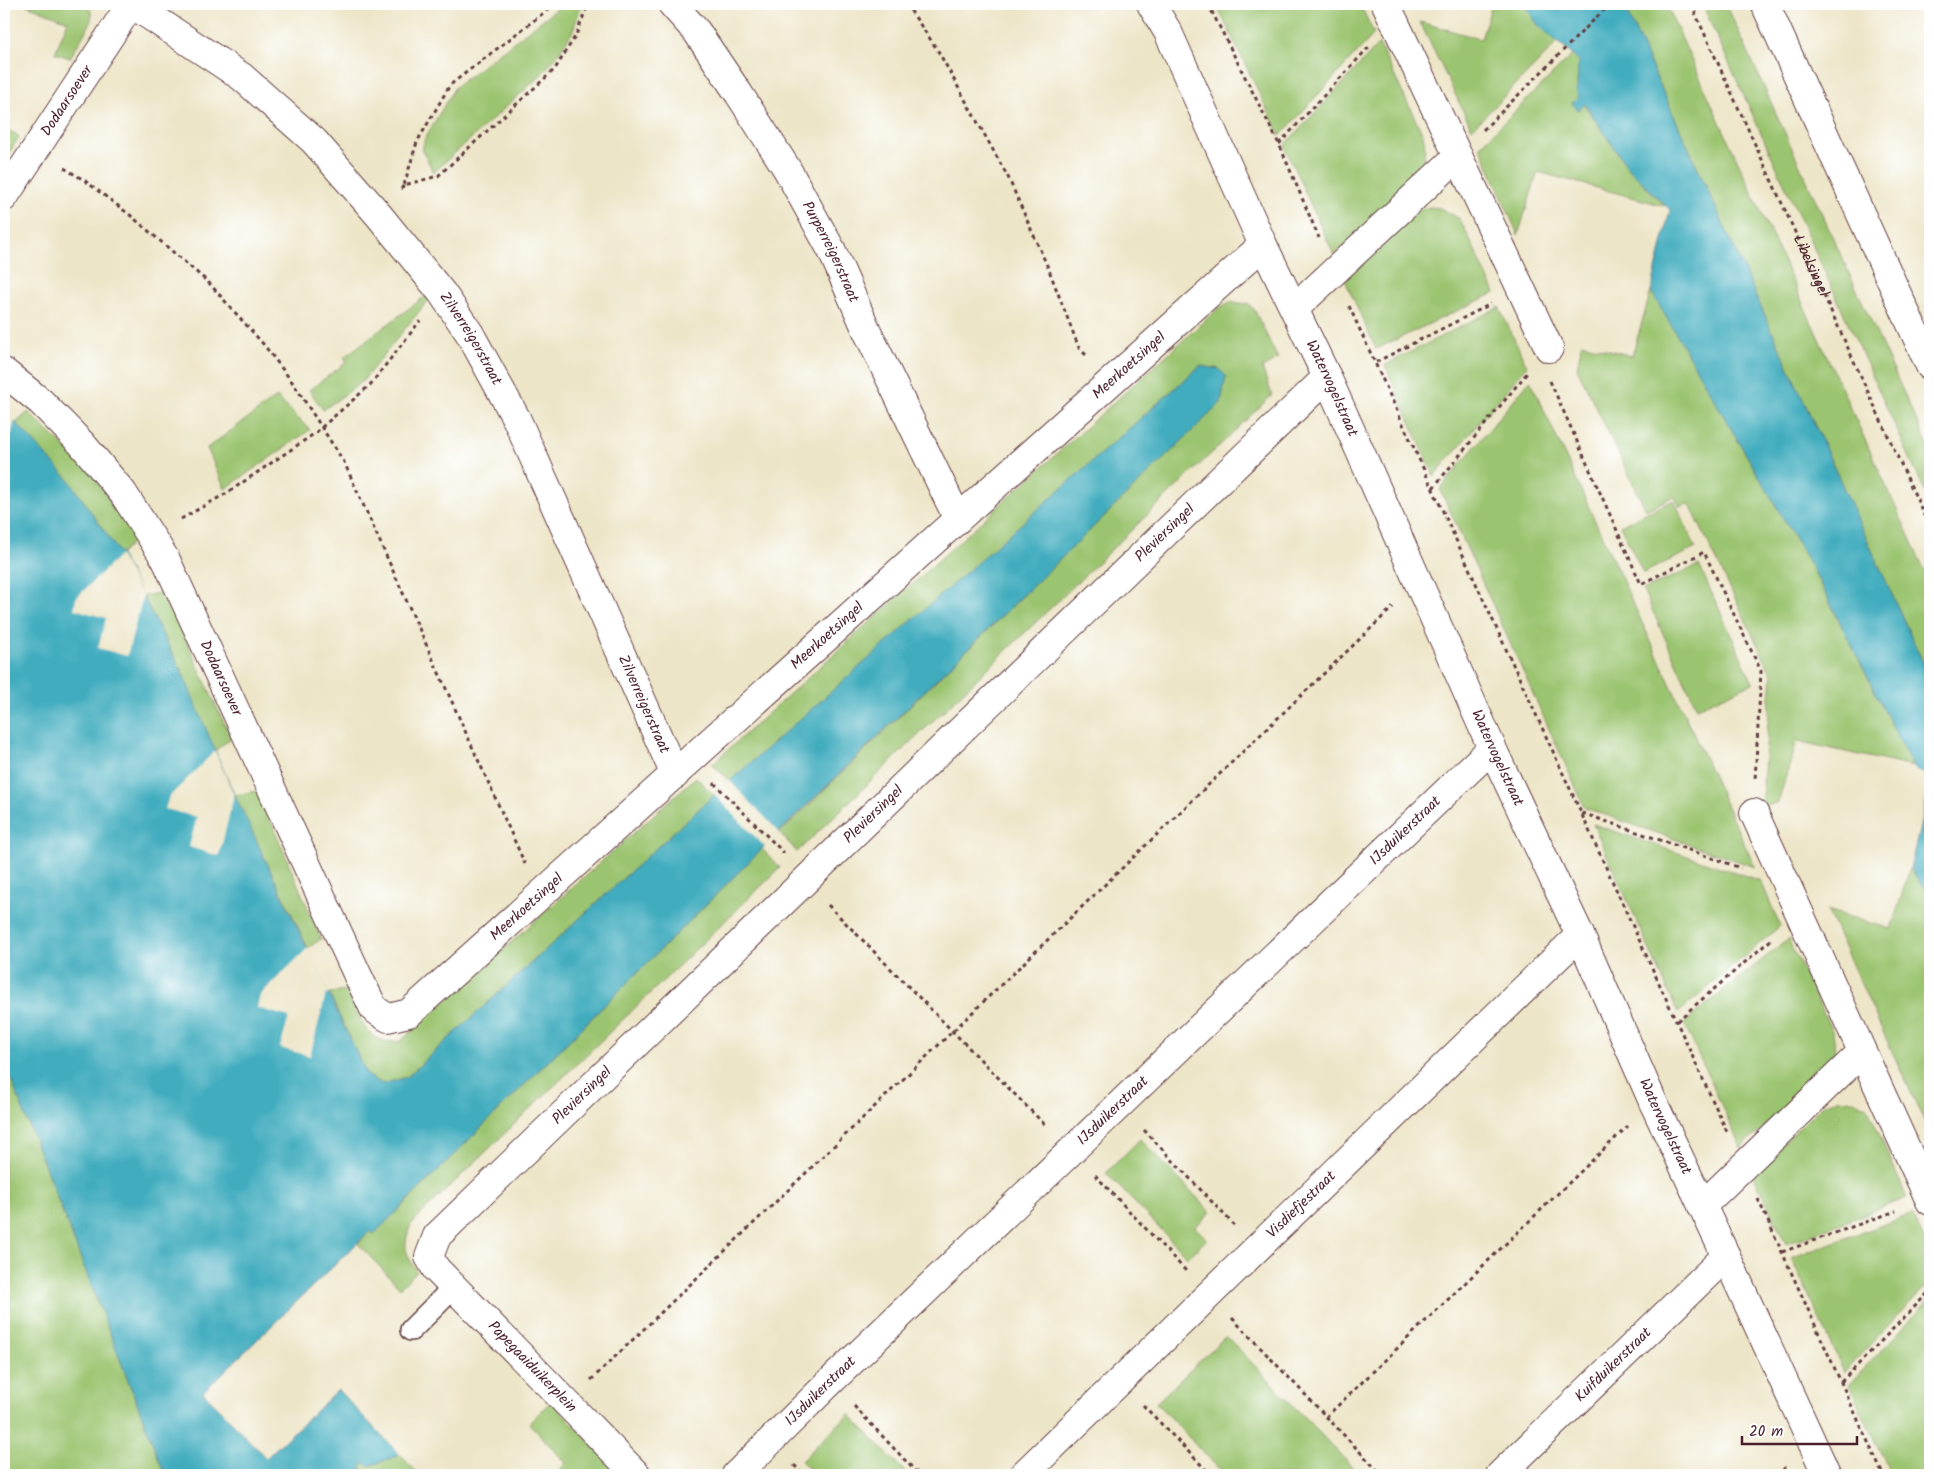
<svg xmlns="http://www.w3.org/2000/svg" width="1934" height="1479" font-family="Kalam,sans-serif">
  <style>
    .green { fill: #9bc470; stroke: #72724e }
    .water { fill: #3facbe; stroke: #446674 }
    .pier { fill: #ede5c7 }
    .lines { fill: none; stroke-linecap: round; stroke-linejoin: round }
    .lane-casing { stroke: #623d42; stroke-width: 24 }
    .street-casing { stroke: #623d42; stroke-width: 30 }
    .path { stroke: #623d42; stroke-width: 3; stroke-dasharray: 4 4; stroke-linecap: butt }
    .lane { stroke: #fff; stroke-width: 21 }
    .street { stroke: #fff; stroke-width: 28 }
    .labels { text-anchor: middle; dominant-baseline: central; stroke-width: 4; stroke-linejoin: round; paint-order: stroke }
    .street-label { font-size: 15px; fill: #4a1f2b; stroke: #fff }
  </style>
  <rect width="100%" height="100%" fill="#fff"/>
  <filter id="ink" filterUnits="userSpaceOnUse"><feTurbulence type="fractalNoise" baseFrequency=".02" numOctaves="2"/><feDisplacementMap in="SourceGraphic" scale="10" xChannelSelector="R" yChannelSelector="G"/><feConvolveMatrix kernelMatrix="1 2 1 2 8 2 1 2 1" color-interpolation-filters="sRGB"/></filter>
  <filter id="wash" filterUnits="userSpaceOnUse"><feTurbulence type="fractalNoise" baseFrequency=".0096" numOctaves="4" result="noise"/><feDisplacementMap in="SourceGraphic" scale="20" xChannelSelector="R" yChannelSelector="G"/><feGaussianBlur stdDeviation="1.12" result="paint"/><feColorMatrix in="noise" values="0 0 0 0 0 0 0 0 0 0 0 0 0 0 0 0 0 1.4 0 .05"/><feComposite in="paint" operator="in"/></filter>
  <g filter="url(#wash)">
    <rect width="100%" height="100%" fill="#ede5c7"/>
    <path class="green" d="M24,4h63l5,10 -2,10 -20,34 -15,-5 13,-32z
      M563,4h19l-10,29 -16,24 -17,20 -105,95 -12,-21 3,-13 30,-51z
      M1216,4h144l14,30 -94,102z
      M1492,4h32l14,21 20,17 -86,87 -52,-107 61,17z
      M1626,4h40l264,578v96l-306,-672z
      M1702,4h24l204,446v52z
      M1379,44l44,91c4,16 1,25 -5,41l-84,79 -50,-109z
      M1572,55l6,5 -1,33 2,3 -6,7 3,4 8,-3 44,64 37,38 -127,-34 -20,63 -38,-89z
      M4,129l12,5 3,3 -15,24z
      M1430,207l10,1 20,11 35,74 -119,56 -32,-71 75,-69z
      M1651,291l163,280 99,196 -116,-26 -19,61 -17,6 11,-133 -83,-172 -9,4 -6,-11 -28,14 -69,-142 5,-25 50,13z
      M427,295l3,3 -68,84 -39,28 -14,-20 38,-28 -3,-5z
      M1230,302l18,2 6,5 24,50 -16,9 10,27 -475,457 -17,-19 440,-430 6,-27 -7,-7 -19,-3 -469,416 -19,-18 508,-457z
      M1499,307l28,59 -93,110 -49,-111z
      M1530,380l225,487 -170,-59 -145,-319z
      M277,397l33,33 -85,59 -18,-41z
      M28,412l62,59 46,67 -16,17 -51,-75 -53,-57z
      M1674,500l22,48 -53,25 -23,-48z
      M1699,565l54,118 -56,25 -54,-118z
      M164,592l67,146 -16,13 -33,-79 -39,-76z
      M696,777l18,18 -307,282 -24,7 -16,-9 -38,-82 19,-2c12,27 18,56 53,50z
      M258,791l63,148 -13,9 -74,-153z
      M1593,824l168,57 19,45 -102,87z
      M762,849l18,19 -369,356c-8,22 -7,28 6,47l-17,17 -42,-44 12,-13 4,3z
      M1910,868l20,28v238l-103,-224 64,19z
      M1788,939l45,94c3,15 2,23 -5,37l-87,78 -57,-125z
      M4,1061l161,414h-161z
      M1838,1099l14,1 15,6 40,92 -121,46 -34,-71 73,-70z
      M1140,1139l71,73 -16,15 12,12 -19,19 -82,-85z
      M1912,1214l18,36v32l-86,90 -53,-114z
      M1930,1299v176h-39l-42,-90z
      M1226,1336l134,139h-135l-69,-72z
      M551,1401l70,74h-67l12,-12 -37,-40z
      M849,1414l59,61h-93l-14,-14z
      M400,1455l20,20h-57l-2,-7 3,-7 6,5z"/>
    <path class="water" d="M1524,4h99l307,674v100l-17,-11 -99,-196 -163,-280 19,-81 -42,-42 -43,-64 -7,6 -6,-7 7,-7 -2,-3 1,-33 -40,-35z
      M1200,366l19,3 7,7 -5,27 -459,446 -388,385 -4,-3 -167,161 63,66 72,-68 62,65 -31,11 -5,-4 -3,6 2,7h-198l-161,-414v-647l12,9 53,57 52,75 61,117 44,104 141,299 16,9 24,-7 307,-282z
      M1930,785v111l-20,-28z"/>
    <path class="pier" d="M4,411l11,9 -11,41z
      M120,555l23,41 -16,60 -29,-8 8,-30 -32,-9 2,-11z
      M215,751l19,44 -15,61 -30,-9 8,-30 -32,-8 4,-12z
      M729,780l52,54 -15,14 -53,-55z
      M308,948l21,45 -3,1 -16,62 -30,-8 9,-31 -32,-9 3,-13z"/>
  </g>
  <g filter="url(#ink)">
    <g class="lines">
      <defs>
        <path id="lane" d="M411,1330l43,-43"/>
        <g id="street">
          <path id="s2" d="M132,4l110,73 72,64 63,72 65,80 28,41 47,86 158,355"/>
          <path id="s3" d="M672,4l25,28 42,62 48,75 45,82 35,80 91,188"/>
          <path id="s4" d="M1151,4l17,28 95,213 64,132 165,371 88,187 73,167 73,154 101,219"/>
          <path d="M1386,4l163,344"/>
          <path d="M1765,4l165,362"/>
          <path id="s5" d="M4,197l127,-193"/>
          <path d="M1295,308l163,-152"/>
          <path id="s6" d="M4,372l37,30 41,42 41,49 43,67 192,416 16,33 14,9 21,-5c184,-164 365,-330 549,-494 102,-91 204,-182 305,-274"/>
          <path d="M1754,813l176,388"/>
          <path d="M1702,1206l160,-154"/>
          <path id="s7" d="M637,1475l-201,-206 -7,-12 8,-21 890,-859"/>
          <path id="s8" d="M736,1475l95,-94 661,-633"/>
          <path id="s9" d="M1023,1475l557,-540"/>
          <path id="s10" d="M1500,1475l226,-219"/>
        </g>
      </defs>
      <use href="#lane" class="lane-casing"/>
      <use href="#street" class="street-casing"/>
      <g class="path">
        <path d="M906,4l31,45 71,128 41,93 30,78 9,9"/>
        <path d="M1208,4l71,140 40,94"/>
        <path id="s1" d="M1691,4l239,524"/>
        <path d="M1483,130l127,-126"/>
        <path d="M1279,144l90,-97"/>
        <path d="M64,168l20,12 46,35 79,68 55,62 29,38 51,79 181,402"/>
        <path d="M404,185l13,-43 33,-57 105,-81"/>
        <path d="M401,189l3,-4 34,-9 117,-107 21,-34 12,-31"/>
        <path d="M1349,306l379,828"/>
        <path d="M1376,362l115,-58"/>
        <path d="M1550,381l91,203 63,-32 57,119 -6,109"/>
        <path d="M1433,488l94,-115"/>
        <path d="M181,519l46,-26 87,-59 56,-49 50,-64"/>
        <path d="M714,783l70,70"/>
        <path d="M1582,813l159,55"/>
        <path d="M828,905l219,222"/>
        <path d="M1677,1021l96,-83"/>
        <path d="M1144,1130l90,95"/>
        <path d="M1095,1175l91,96"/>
        <path d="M1758,1199l125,276"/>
        <path d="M1782,1252l114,-41"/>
        <path d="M1232,1318l150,157"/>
        <path d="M591,1380l802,-773"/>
        <path d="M1841,1382l89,-91"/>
        <path d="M1143,1405l68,70"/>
        <path d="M854,1406l65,69"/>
        <path d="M1326,1417l302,-291"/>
        <path d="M794,1465l10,10"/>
        <path d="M1777,1475l9,-8"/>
      </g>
      <use href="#lane" class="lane"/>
      <use href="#street" class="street"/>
    </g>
  </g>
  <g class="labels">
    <g class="street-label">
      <text stroke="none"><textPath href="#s5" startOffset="115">Dodaarsoever</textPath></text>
      <text stroke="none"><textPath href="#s3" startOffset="295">Purperreigerstraat</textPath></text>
      <text stroke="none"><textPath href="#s1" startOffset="288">Libelsingel</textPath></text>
      <text stroke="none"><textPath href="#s2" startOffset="481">Zilverreigerstraat</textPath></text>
      <text stroke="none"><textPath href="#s6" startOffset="1751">Meerkoetsingel</textPath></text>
      <text stroke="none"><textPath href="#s4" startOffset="425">Watervogelstraat</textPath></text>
      <text stroke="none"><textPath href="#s7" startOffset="1336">Pleviersingel</textPath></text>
      <text stroke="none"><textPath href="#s6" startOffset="1346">Meerkoetsingel</textPath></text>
      <text stroke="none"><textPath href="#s6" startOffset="380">Dodaarsoever</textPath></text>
      <text stroke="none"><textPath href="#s2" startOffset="886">Zilverreigerstraat</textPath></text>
      <text stroke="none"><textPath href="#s4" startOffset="830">Watervogelstraat</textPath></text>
      <text stroke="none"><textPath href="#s7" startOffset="931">Pleviersingel</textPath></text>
      <text stroke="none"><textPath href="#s8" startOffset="929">IJsduikerstraat</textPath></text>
      <text stroke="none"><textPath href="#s6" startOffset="941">Meerkoetsingel</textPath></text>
      <text stroke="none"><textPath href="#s7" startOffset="526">Pleviersingel</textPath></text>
      <text stroke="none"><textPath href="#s8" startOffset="524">IJsduikerstraat</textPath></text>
      <text stroke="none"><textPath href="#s4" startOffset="1235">Watervogelstraat</textPath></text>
      <text stroke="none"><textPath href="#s9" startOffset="388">Visdiefjestraat</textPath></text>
      <text stroke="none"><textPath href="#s10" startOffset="158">Kuifduikerstraat</textPath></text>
      <text transform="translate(532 1367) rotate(46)">Papegaaiduikerplein</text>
      <text stroke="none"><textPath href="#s8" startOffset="119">IJsduikerstraat</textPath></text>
    </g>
  </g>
  <rect width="1934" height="1479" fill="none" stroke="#fff" stroke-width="20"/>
  <path d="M1742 1436v8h115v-8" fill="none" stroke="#4a1f2b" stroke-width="2.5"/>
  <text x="1749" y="1436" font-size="15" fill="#4a1f2b" stroke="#ffffff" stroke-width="4" paint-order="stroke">20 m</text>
</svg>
